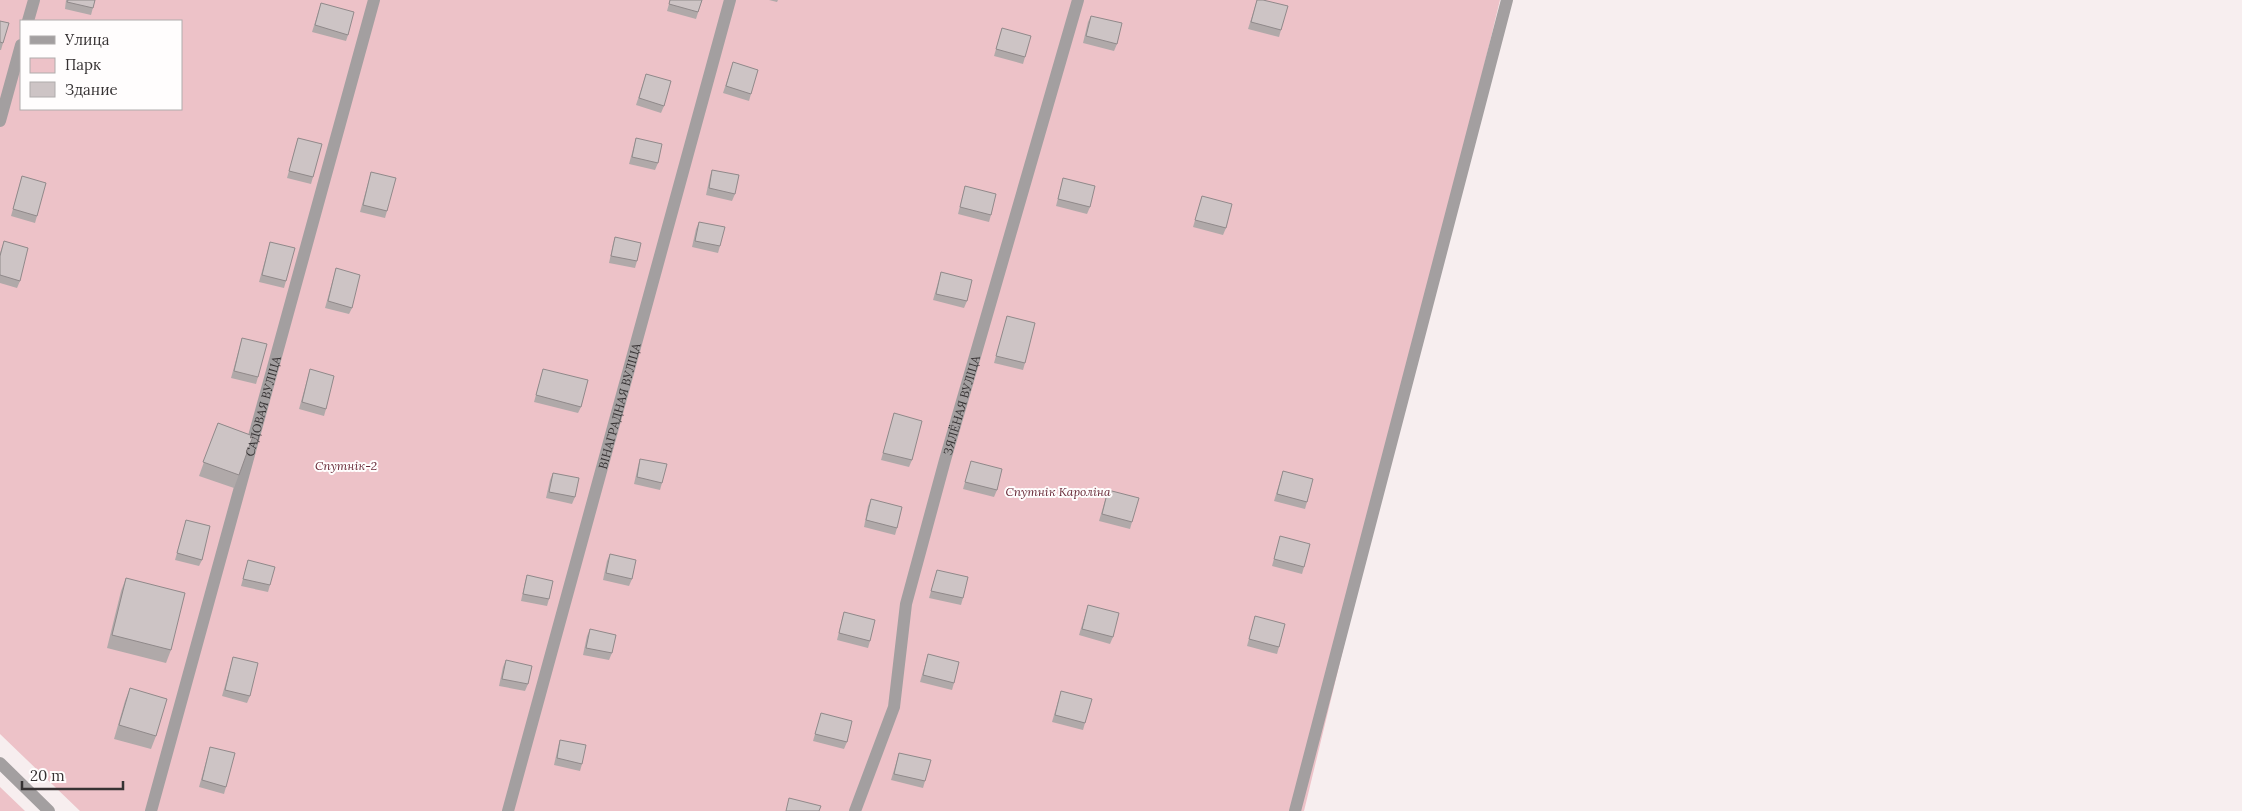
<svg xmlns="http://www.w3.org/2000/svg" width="2242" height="811" font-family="Lora,serif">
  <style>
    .green { fill: #edc2c8; fill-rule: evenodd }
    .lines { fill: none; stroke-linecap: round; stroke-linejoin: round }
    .minor { stroke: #a39fa0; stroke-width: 12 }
    .tertiary { stroke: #a39fa0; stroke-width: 12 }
    .wall { fill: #b0a9a9 }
    .building { fill: #cdc4c5; stroke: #90898a }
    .labels { text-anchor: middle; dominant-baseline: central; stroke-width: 4; stroke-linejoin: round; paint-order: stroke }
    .street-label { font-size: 12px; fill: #363233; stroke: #fffdfd }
    .park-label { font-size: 12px; font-style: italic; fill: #672836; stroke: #fffdfd }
  </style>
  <rect width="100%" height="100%" fill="#f7eeef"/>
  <path class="green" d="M0,0h1500l-196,811h-1224l-80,-77zM21,21h160v88h-160z
    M0,787l25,24h-25z"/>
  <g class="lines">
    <g class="minor">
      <path d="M28,21l6,-21"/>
      <path d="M0,121l21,-76"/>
      <path d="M0,763l49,48"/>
      <path id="s1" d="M151,811l223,-811"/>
      <path id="s2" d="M508,811l222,-811"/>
      <path id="s3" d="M855,811l39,-104 12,-103 39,-144 133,-460"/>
    </g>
    <path class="tertiary" d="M1295,811l212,-811"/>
  </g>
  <path class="wall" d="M66,0h29l-4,15 -26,-6z
    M670,0h32l-6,19 -29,-8z
    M769,0h9l-1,2z
    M1257,0l24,30 -2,7 -31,-8z
    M321,3l27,32 -2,6 -34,-9z
    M1091,16l26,28 -3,7 -31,-8 5,-21z
    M0,21l3,22 -2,7h-1z
    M1002,28l23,29 -2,7 -29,-8z
    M733,62l18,32 -2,7 -26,-8z
    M646,74l18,32 -3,7 -25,-8z
    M298,138l15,39 -2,7 -24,-6z
    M636,138l22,25 -3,7 -26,-6z
    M712,170l23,24 -3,7 -26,-6 4,-19z
    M371,172l16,39 -2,7 -25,-6z
    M22,176l15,40 -2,7 -24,-7z
    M1063,178l27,29 -3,7 -31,-8z
    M965,186l26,29 -2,7 -31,-8z
    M1202,196l24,32 -3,7 -30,-8z
    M699,222l21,24 -2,7 -26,-6 4,-18z
    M615,237l22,24 -2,7 -26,-5 4,-19z
    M4,241l16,40 -3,7 -17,-5v-30z
    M270,242l16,39 -2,7 -25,-6z
    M336,268l16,40 -3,6 -24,-6z
    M941,272l26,29 -3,7 -31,-8z
    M1007,316l18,47 -2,7 -29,-7z
    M242,338l16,39 -2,7 -25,-6z
    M310,369l16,40 -2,7 -25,-7z
    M543,369l38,38 -3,6 -44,-11z
    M894,413l18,47 -3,7 -28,-7z
    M218,423l35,13 -19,52 -35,-12z
    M640,459l22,24 -2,7 -26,-6 4,-18z
    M971,461l26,29 -3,7 -31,-8z
    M1283,471l24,31 -2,7 -31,-8z
    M553,473l22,24 -3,7 -26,-6 4,-18z
    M1108,490l24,32 -2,7 -31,-8z
    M871,499l26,29 -2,7 -31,-8 4,-21z
    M186,520l16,40 -3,6 -24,-6z
    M1280,536l24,31 -2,7 -30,-8z
    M610,554l22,25 -3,7 -26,-6 4,-19z
    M248,560l22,25 -2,7 -27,-6z
    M937,570l26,28 -2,7 -32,-7z
    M527,575l22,24 -2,7 -26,-5 4,-19z
    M126,578l45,72 -5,13 -59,-15 14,-57z
    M1088,605l25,32 -3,7 -31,-9z
    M844,612l26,29 -2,7 -31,-8 5,-21z
    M1255,616l24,31 -2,7 -30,-8z
    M590,629l22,24 -3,7 -26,-5 4,-19z
    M928,654l26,29 -2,7 -32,-8z
    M233,657l17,39 -3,7 -25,-7z
    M506,660l22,24 -3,7 -26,-5 4,-19z
    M130,688l26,48 -5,13 -37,-10 11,-38z
    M1061,691l24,32 -2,7 -31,-8z
    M821,713l26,29 -3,7 -31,-8z
    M560,740l22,24 -2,7 -26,-6 4,-18z
    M210,747l16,40 -2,7 -25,-7z
    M899,753l26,28 -2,7 -32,-8z"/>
  <path class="building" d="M68,0h27l-2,8 -26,-6z
    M670,0h32l-4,12 -29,-8z
    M1257,0h6l25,6 -7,24 -30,-8z
    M321,3l33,9 -6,23 -33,-10z
    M1091,16l31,7 -5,21 -31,-8z
    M0,21l9,2 -6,20 -3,-1z
    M1002,28l29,8 -6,21 -29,-8z
    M733,62l25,8 -7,24 -25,-8z
    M646,74l25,7 -7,25 -25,-8z
    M298,138l24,6 -9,33 -24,-6z
    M636,138l26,6 -4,19 -26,-6z
    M712,170l27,5 -4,19 -26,-6z
    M371,172l25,6 -9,33 -24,-6z
    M22,176l24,7 -9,33 -24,-7z
    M1063,178l32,8 -5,21 -32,-8z
    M965,186l31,8 -5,21 -31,-8z
    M1202,196l30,8 -6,24 -31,-8z
    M699,222l26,5 -5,19 -25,-5z
    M615,237l26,6 -4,18 -26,-5z
    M4,241l24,7 -8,33 -20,-6v-19z
    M270,242l25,6 -9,33 -24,-6z
    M336,268l24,7 -8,33 -24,-7z
    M941,272l31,8 -5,21 -31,-7z
    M1007,316l28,7 -10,40 -29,-7z
    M242,338l25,6 -9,33 -24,-6z
    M310,369l24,7 -8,33 -24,-7z
    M543,369l45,11 -7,27 -45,-12z
    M894,413l28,8 -10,39 -29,-7z
    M218,423l35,13 -14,39 -36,-13z
    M640,459l27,5 -5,19 -25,-6z
    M971,461l31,8 -5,21 -32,-8z
    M1283,471l30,8 -6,23 -30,-8z
    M553,473l26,5 -4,19 -26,-5z
    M1108,490l31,8 -7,24 -30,-8z
    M871,499l31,8 -5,21 -31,-8z
    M186,520l24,6 -8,34 -25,-7z
    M1280,536l30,8 -6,23 -30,-8z
    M610,554l26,6 -4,19 -26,-6z
    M248,560l27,7 -5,18 -27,-6z
    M937,570l31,7 -5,21 -32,-7z
    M527,575l26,6 -4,18 -26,-5z
    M126,578l59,15 -14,57 -59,-15z
    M1088,605l31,8 -6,24 -31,-8z
    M844,612l31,8 -5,21 -31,-8z
    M1255,616l30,8 -6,23 -30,-8z
    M590,629l26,6 -4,18 -26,-5z
    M928,654l31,8 -5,21 -31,-8z
    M233,657l25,6 -8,33 -25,-6z
    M506,660l26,6 -4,18 -26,-5z
    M130,688l37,11 -11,37 -37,-11z
    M1061,691l31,8 -7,24 -30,-8z
    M821,713l31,8 -5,21 -32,-8z
    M560,740l26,5 -4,19 -25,-6z
    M210,747l25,6 -9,34 -24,-7z
    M899,753l32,7 -6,21 -31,-7z
    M789,798l32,8 -2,5h-33z"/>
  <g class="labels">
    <g class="street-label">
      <text stroke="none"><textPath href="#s3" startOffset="421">ЗЯЛЁНАЯ ВУЛІЦА</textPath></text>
      <text stroke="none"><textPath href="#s1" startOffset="420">САДОВАЯ ВУЛІЦА</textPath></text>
      <text stroke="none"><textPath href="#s2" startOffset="420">ВІНАГРАДНАЯ ВУЛІЦА</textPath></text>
    </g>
    <g class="park-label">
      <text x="346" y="465">Спутнік-2</text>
      <text x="1058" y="491">Спутнік Кароліна</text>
    </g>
  </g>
  <rect x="20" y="20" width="162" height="90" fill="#fffdfd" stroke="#afacac"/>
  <rect x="30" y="36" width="25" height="8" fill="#a39fa0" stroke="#afacac"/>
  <text x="65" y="45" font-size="15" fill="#363233">Улица</text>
  <rect x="30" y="58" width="25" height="15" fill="#edc2c8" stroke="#afacac"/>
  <text x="65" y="70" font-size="15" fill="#363233">Парк</text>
  <rect x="30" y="82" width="25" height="15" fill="#cdc4c5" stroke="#afacac"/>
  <text x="65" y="95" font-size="15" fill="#363233">Здание</text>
  <path d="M22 781v8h101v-8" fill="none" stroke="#363233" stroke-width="2.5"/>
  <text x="30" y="781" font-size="15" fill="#363233" stroke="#fffdfd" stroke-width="4" paint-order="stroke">20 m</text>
</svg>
